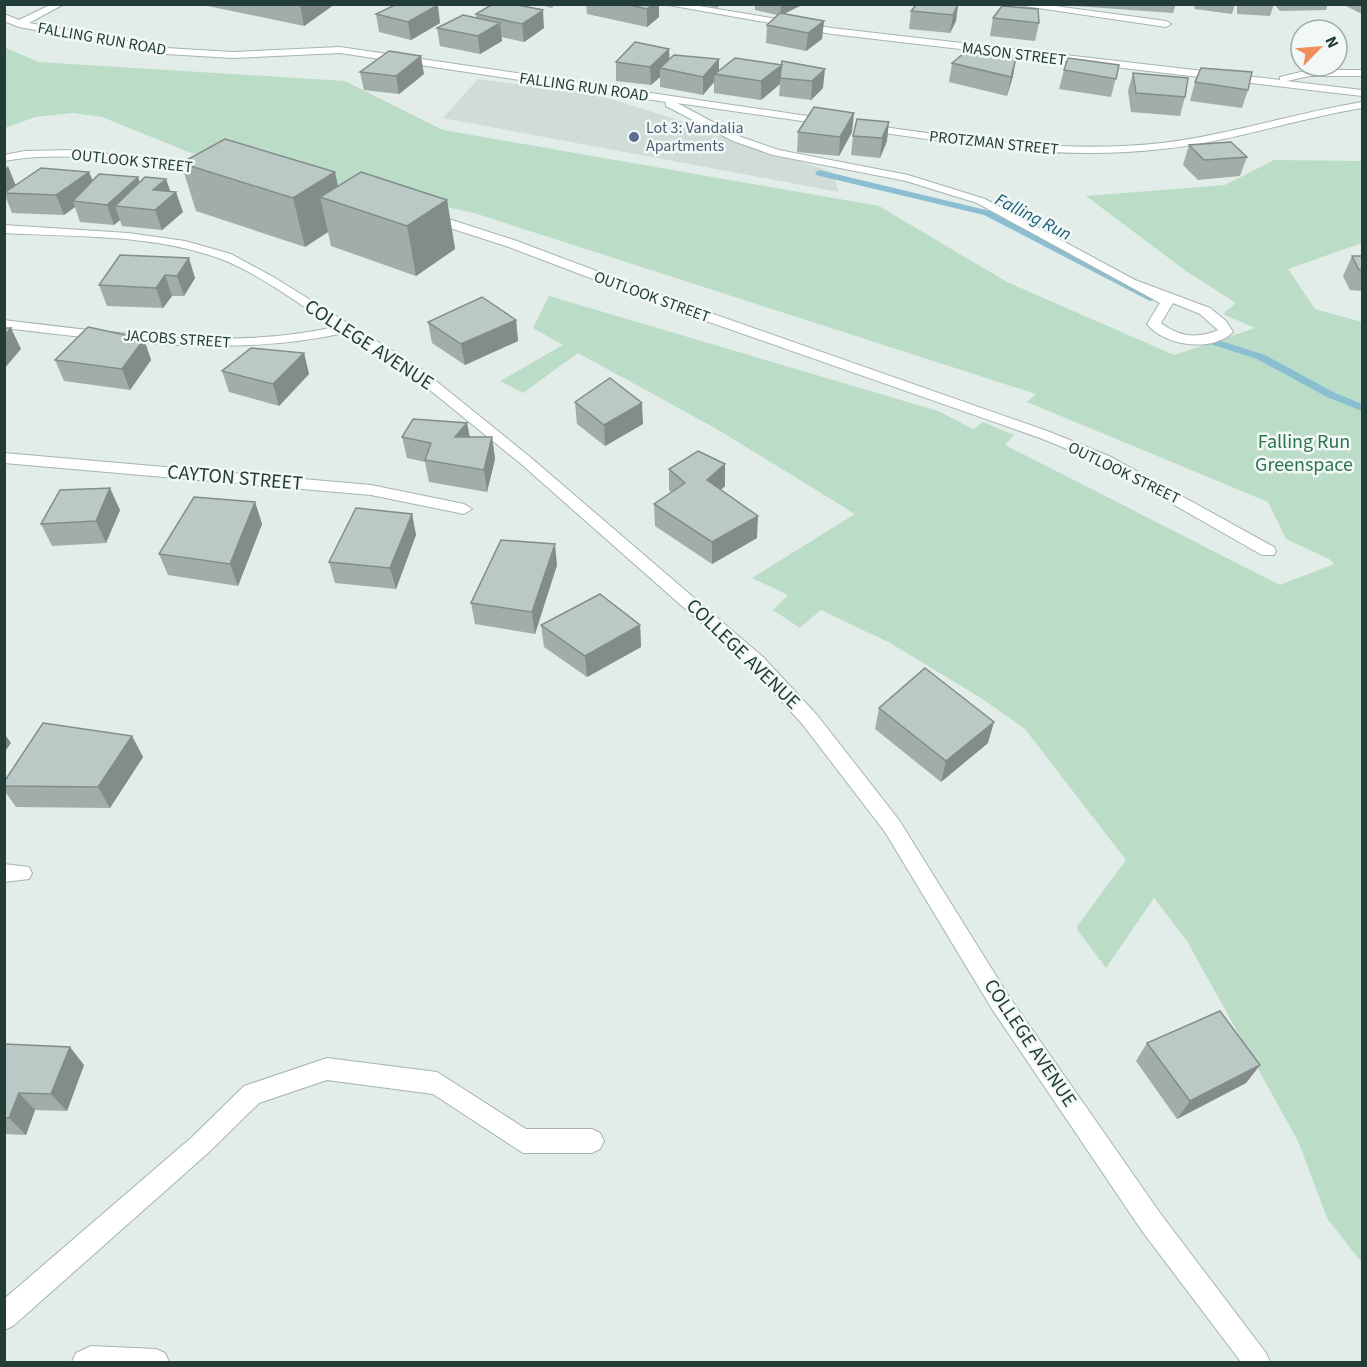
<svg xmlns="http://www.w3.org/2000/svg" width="1367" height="1367" font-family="'Source Sans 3',sans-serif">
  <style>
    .built { fill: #d0dcd7 }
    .green { fill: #bbddc7 }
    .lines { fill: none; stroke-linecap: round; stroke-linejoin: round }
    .stream { fill: #8abed0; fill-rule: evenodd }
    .minor-casing { stroke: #a5b4b0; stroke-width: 2 }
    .minor { fill: #fff; fill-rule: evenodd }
    .wall { fill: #a0ada9 }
    .shaded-wall { fill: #828d8a }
    .building { fill: #bac9c5; stroke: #828d8a; stroke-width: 1.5 }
    .service-dot { fill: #5c6f8a; stroke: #f2f8f6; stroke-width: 2 }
    .labels { text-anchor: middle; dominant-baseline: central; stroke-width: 5; stroke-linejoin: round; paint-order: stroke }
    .far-street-label { font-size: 16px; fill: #223c38; stroke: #f2f8f6 }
    .far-service-label { font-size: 16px; fill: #4e5e75; stroke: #f2f8f6; text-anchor: start }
    .far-water-label { font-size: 18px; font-style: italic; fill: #1d5f78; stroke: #f2f8f6 }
    .street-label { font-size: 20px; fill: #223c38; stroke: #f2f8f6 }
    .park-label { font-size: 20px; fill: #2d734f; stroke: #f2f8f6 }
  </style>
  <rect width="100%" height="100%" fill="#e2ece8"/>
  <path class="built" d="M478,79l120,16 74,23 160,54 7,20 -396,-74z"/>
  <path class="green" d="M4,47l34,15 307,19 98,49 436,76 128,76 167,73 81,-27 -32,-14 13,-11 -50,-32 -100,-75 139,-11 49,-25 88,1v82l-74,26 27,40 47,13v941l-35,-45 -29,-77 -111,-200 -33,-43 -48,70 -30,-40 50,-68 -101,-131 -44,-31 -91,-55 -69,-33 -21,18 -27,-18 15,-15 -36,-17 103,-64 -140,-86 -137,-75 -55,40 -23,-12 63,-36 -30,-17 16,-32 389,115 35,18 10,-7 31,13 -9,10 275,140 54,-21 -5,-5 -43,-20 -18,-37 -241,-100 9,-8 -562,-181 -283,-60 -89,-36 -29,-4 -38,4 -30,11z"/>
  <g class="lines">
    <path class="stream" d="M819,170l171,41 168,88 -8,2 -166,-86 -168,-40 -1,-2z
      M1208,337l57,18 70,38 27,11v7l-35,-14 -70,-38 -53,-17v-4z"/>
    <defs>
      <path id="minor" d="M52,4h12l-35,19 137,25 67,4 107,-5 494,73 1,2 -5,3 -153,-22 64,34 38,13 129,25 77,24 150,81 75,28 16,13 7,11c-21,21 -68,14 -86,-8l13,-21 -183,-100 -71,-22 -133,-26 -40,-14 -67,-35v-4l-326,-49 -107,5 -67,-4 -147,-27 -15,-6v-7l15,6zM1173,303l27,11 18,16c-20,9 -39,7 -57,-7z
        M663,4h24l145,24 448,52v-3l29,-7h53v6h-53l-22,5 75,9v6l-530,-62z
        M1011,4h29l126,17 5,3 -5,3z
        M1362,102v6c-67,11 -132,34 -200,41 -100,12 -200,-5 -299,-19l-5,-3 5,-3c99,14 199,30 299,19 67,-8 133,-30 200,-41z
        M76,150l130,16 6,3 -6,3c-66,-8 -135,-23 -202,-11v-6l21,-4z
        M425,214h8l81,26 168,63 368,129 59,24 165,91 2,4 -2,4h-12l-163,-93 -59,-24 -368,-129 -166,-63 -81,-26z
        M4,225l124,8 57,8 46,13 44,24 145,90 110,89 233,200 54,58 82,105 109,175 152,218 106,140 4,9h-29l-99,-131 -150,-222 -107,-177 -82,-107 -52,-58 -231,-204 -110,-89 -66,-41c-113,25 -225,8 -340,-5v-8c110,13 222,31 331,7 -35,-22 -75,-53 -114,-68 -67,-25 -146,-22 -217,-26z
        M4,453l367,32 93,19 8,5 -8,5 -93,-19 -367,-32z
        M4,864l25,3 3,6 -3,6 -25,3z
        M327,1058l110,14 89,57h66l8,4 4,8 -4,8 -8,4h-69l-90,-59 -106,-14 -68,23 -51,50 -195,173 -9,4v-31l188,-162 52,-51z
        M91,1346l65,3 9,4 4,9h-97l4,-9z"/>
    </defs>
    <use href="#minor" class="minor-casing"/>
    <use href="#minor" class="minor"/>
  </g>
  <path class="wall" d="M198,4h137l-31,22z
    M537,4h18l-3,4z
    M586,4h73v13l-12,10 -60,-13z
    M699,4h22l-4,4z
    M755,4h47l-18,10 40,7 -2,18 -16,12 -40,-8 1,-18 10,-10 -22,-5z
    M958,4l-2,17 -6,12 -41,-4 2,-18z
    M1076,4h100l-3,9 -98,-7z
    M1194,4h41l-3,10 -37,-5z
    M1237,4h37l-4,12 -33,-2z
    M1274,4h54l-2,6 -46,1z
    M1342,4h20v10z
    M376,14l64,9 -29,17 -32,-8z
    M476,14l68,14 -20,14 -23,-5 1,4 -22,13 -40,-8 -3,-18 39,-10z
    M993,18l46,5 -4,18 -45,-5z
    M1016,58l-3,18 -6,20 -58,-14 3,-19z
    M670,59h49v12l63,-6 41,23 -12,12 -32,-4 1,-12 -19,16 -47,-7v-11l-11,13 -43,-8v-10l-9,8 -35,-4v-19z
    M1119,65l-8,32 -52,-8 5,-19z
    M360,72l64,2 -25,20 -35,-4z
    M1133,73l52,24 -5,19 -49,-4 -3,-21z
    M1195,82l53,8 -6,18 -52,-7z
    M857,119l30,22 -7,17 -29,-3 2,-19z
    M798,132h54l-13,24 -42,-4z
    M1189,145l58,12 -7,19 -42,4 -15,-15z
    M181,163l157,23 109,14 8,49 -39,27 -85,-30 -3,-14 -23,15 -109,-36z
    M4,166l12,19 73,-13 4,9 45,-4 1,5 27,-3 4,13 13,20 -21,18 -40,-4 -2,-6 -6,5 -34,-3 -5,-15 -11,8 -52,-2 -6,-15 -2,2z
    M120,255l75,23 -11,18h-12l-9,12 -56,-2 -8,-21z
    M1352,256h10v35l-12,-1 -7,-14z
    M516,320l2,21 -53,24 -33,-22 -4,-21z
    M144,339l7,21 -21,30 -66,-9 -9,-21z
    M304,353l5,21 -30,32 -50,-14 -7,-21z
    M575,402l68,22 -38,22 -28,-22z
    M467,423l3,14h22l3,22 -8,33 -58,-10 -4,-20 -18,-4 -5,-21z
    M725,464v22l-4,4 36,48 -45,26 -57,-38 -1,-22 17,-12 -2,-2v-21z
    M255,502l7,22 -24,62 -70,-11 -9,-21z
    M120,510l-14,33 -54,3 -11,-22z
    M412,514l4,21 -20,54 -61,-6 -6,-21z
    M557,565l-22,69 -60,-10 -4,-21z
    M541,625h99l1,22 -54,30 -43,-30z
    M879,708l109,35 -47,39 -66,-53z
    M132,736l11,21 -33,51 -94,-1 -12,-17v-8z
    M1147,1043l113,22 -14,18 -69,36 -41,-58z
    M4,1044l80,21 -17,46 -32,-1 -9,25 -22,-1z"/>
  <path class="shaded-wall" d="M300,4h35l-31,22z
    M653,4h6v13l-12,10v-18z
    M781,4l21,1 -22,11z
    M958,4l-2,17 -6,12 3,-18z
    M438,5l2,18 -29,17 -3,-18z
    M543,10l1,18 -20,14 -2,-18z
    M824,21l-2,18 -16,12 2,-18z
    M500,23l2,18 -22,13 -2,-18z
    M669,49l1,19h-10v9l-9,8 -1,-18z
    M421,56l3,18 -25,20 -3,-18z
    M1016,58l-3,18 -6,20 4,-19z
    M719,59v16l-4,-1 -1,8 -11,13v-18z
    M782,65l-2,19 -19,16v-19z
    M825,69l-2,19 -12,12 1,-19z
    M854,113l-2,19 -13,24 1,-19z
    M889,122l-2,19 -7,17 2,-20z
    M8,166l8,20 -12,7v-23z
    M89,172l8,20 -24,9 2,6 -11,8 -8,-20z
    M335,172l7,32 -22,-7 8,35 -23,15 -12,-49z
    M138,177l6,20 -29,9 5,14 -6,5 -7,-20z
    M166,179l6,17 4,-4 7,20 -21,18 -7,-20 -2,-20z
    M447,200l8,49 -39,27 -9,-50z
    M189,258l6,20 -11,18 -7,-20z
    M165,275l7,21 -9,12 -7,-20z
    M516,320l2,21 -53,24 -4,-21z
    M11,328l10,21 -17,20v-33z
    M144,339l7,21 -21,30 -8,-21z
    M304,353l5,21 -30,32 -6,-22z
    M642,403l1,21 -38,22 -1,-21z
    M467,423l4,22 -16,-8z
    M492,437l3,22 -8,33 -3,-22z
    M725,464v22l-18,16v-22z
    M110,488l10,22 -14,33 -10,-22z
    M255,502l7,22 -24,62 -8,-22z
    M412,514l4,21 -20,54 -6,-21z
    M758,516l-1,22 -45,26v-22z
    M555,544l2,21 -22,69 -3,-22z
    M640,625l1,22 -54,30 -2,-21z
    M994,722l-6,21 -47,39 5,-21z
    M4,733l7,10 -7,10z
    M132,736l11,21 -33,51 -12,-21z
    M70,1047l14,18 -17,46 -16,-17z
    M1260,1065l-14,18 -69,36 13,-18z
    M19,1093l16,17 -9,25 -17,-17z"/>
  <path class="building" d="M397,4h37l4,1 -30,17 -32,-8z
    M493,4h20l30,6 -21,14 -46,-10z
    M625,4h28l-6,5z
    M917,4h41l-5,11 -42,-4z
    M1002,6l36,3 1,14 -46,-5z
    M780,13l44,8 -16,12 -41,-8z
    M463,15l37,8 -22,13 -41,-8z
    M635,42l34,7 -19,18 -34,-5z
    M969,49l47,9 -5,19 -59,-14z
    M389,51l32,5 -25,20 -36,-4z
    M674,55l45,4 -16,18 -43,-9z
    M735,58l47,7 -21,16 -46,-7z
    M1068,58l51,7 -3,14 -52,-9z
    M782,61l43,8 -13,12 -32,-3z
    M1201,68l51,4 -4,18 -53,-8z
    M1133,73l55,5 -3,19 -49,-4z
    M814,107l40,6 -14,24 -42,-5z
    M857,119l32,3 -7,16 -29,-2z
    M225,139l110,33 -42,26 -112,-35z
    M1231,142l16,15 -43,3 -15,-15z
    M41,168l48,4 -33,23 -52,-2z
    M361,172l86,28 -40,26 -87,-29z
    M99,174l39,3 -31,28 -34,-4z
    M145,177l21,2 -13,11 23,2 -21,18 -40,-4z
    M120,255l69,3 -12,18 -12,-1 -9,13 -57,-3z
    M1352,256h10v14h-3z
    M482,297l34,23 -55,24 -33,-22z
    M88,327l56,12 -22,30 -67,-9z
    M4,328h7l-7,8z
    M251,348l53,5 -31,31 -51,-13z
    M610,378l32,25 -38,22 -29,-23z
    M413,419l54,4 -12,14h37l-8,33 -59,-10 6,-17 -29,-6z
    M698,451l27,13 -18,16 51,36 -46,26 -58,-38 31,-21 -16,-14z
    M110,488l-14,33 -55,3 19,-34z
    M194,497l61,5 -25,62 -71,-10z
    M356,508l56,6 -22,54 -61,-6z
    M501,540l54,4 -23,68 -61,-9z
    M600,594l40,31 -55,31 -44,-31z
    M925,668l69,54 -48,39 -67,-53z
    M43,723l89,13 -34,51 -94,-1v-4z
    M1220,1011l40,54 -70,36 -43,-58z
    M4,1044l66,3 -19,47 -32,-1 -10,25h-5z"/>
  <circle class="service-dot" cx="634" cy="137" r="6"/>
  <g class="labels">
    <g class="far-street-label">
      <text transform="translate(102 39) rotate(10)">FALLING RUN ROAD</text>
      <text transform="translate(1014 54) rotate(7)">MASON STREET</text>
      <text transform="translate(584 87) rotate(8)">FALLING RUN ROAD</text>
      <text transform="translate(994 143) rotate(6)">PROTZMAN STREET</text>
      <text transform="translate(132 161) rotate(6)">OUTLOOK STREET</text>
      <text transform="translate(652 297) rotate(20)">OUTLOOK STREET</text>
      <text transform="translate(177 339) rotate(4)">JACOBS STREET</text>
      <text transform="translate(1124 473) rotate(26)">OUTLOOK STREET</text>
    </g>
    <g class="far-service-label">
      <text x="646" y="128">Lot 3: Vandalia<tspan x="646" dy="18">Apartments</tspan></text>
    </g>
    <g class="far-water-label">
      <text transform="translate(1033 217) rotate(27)">Falling Run</text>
    </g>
    <g class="street-label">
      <text transform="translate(369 345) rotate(33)">COLLEGE AVENUE</text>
      <text transform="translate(235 478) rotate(5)">CAYTON STREET</text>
      <text transform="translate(743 654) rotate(44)">COLLEGE AVENUE</text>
      <text transform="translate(1030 1043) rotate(56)">COLLEGE AVENUE</text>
    </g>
    <g class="park-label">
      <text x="1304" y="442">Falling Run<tspan x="1304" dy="23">Greenspace</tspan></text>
    </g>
  </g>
  <rect width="1367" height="1367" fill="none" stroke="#223c38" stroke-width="12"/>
  <g transform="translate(1319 48) rotate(65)"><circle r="28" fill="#f2f8f6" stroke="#9fadaa" stroke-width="1.5"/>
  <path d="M0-4.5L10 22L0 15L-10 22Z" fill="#f08f5b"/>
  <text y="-9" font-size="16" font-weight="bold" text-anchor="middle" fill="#223c38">N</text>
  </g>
</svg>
